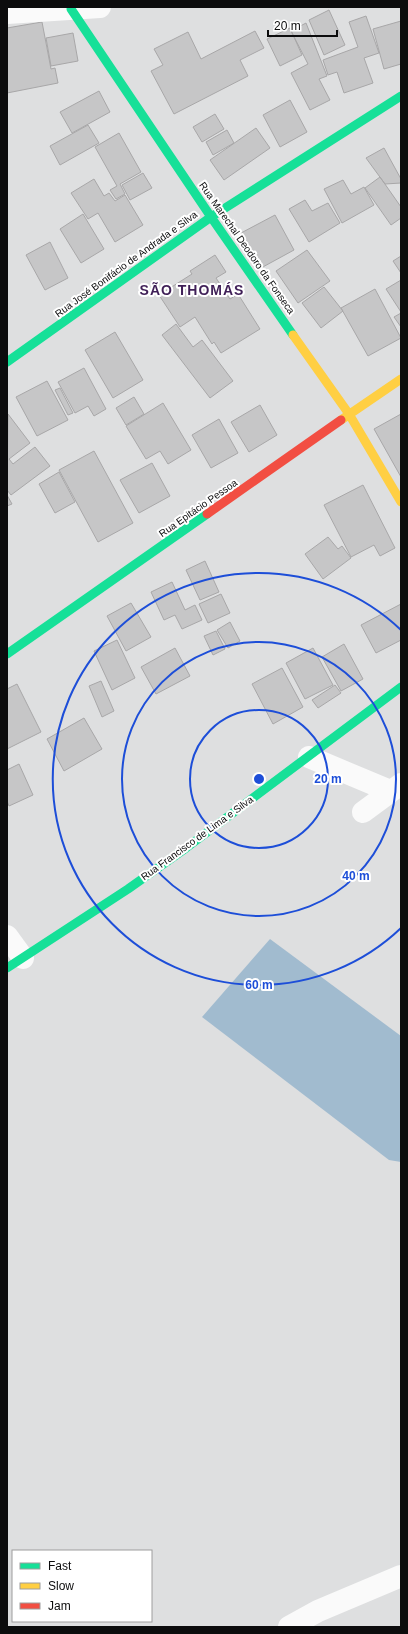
<svg xmlns="http://www.w3.org/2000/svg" width="408" height="1634" font-family="Helvetica,sans-serif">
  <style>
    .water { fill: #a1bbcf }
    .building { fill: #c6c6c7; stroke: #a8a7a8 }
    .lines { fill: none; stroke-linecap: round; stroke-linejoin: round }
    .street { stroke: #fafafa; stroke-width: 22 }
    .fast { stroke: #16e098; stroke-width: 9 }
    .slow { stroke: #ffcf43; stroke-width: 9 }
    .jam { stroke: #f24e42; stroke-width: 9 }
    .ring { fill: none; stroke: #1d4ed8; stroke-width: 2 }
    .labels { text-anchor: middle; dominant-baseline: central; stroke-width: 4; stroke-linejoin: round; paint-order: stroke }
    .street-label { font-size: 10px; fill: #0c0c0d; stroke: #fff }
    .district-label { font-size: 14px; font-weight: bold; letter-spacing: 1px; fill: #3f1f57; stroke: #fff }
    .centre { fill: #1d4ed8; stroke: #fff; stroke-width: 2 }
    .ring-label { font-size: 12px; text-anchor: middle; font-weight: bold; fill: #1d4ed8; stroke: #fff; stroke-width: 4; stroke-linejoin: round; paint-order: stroke }
  </style>
  <rect width="100%" height="100%" fill="#dedfe0"/>
  <path class="water" d="M270,939l131,97v126l-12,-2 -187,-143z"/>
  <path class="building" d="M329,10l16,35 -21,10 -15,-35z
    M366,16l13,37 -15,5 9,25 -29,10 -7,-21 -9,3 -5,-15 35,-13 -9,-25z
    M401,21v43l-17,5 -11,-40z
    M42,22l9,47 4,-1 3,15 -51,10v-65z
    M306,23l21,53 -8,3 11,21 -20,10 -19,-37 17,-9 -17,-33z
    M290,28l12,27 -22,11 -13,-27z
    M255,31l9,17 -24,12 8,16 -74,38 -23,-43 12,-6 -9,-16 34,-17 13,27z
    M73,33l5,28 -27,5 -5,-28z
    M99,91l11,21 -38,21 -12,-21z
    M290,100l17,32 -27,15 -17,-32z
    M215,114l9,15 -22,13 -9,-15z
    M88,125l11,18 -39,22 -10,-19z
    M256,128l14,20 -46,32 -14,-20z
    M227,130l7,13 -21,12 -7,-13z
    M119,133l22,39 -21,12 5,10 -9,5 -6,-9 7,-4 -22,-39z
    M384,148l17,31v4l-16,1 -19,-26z
    M143,173l9,15 -22,12 -8,-15z
    M380,177l21,30v11l-10,7 -26,-37z
    M94,179l10,17 5,-3 6,8 10,-6 18,30 -28,17 -17,-29 -10,6 -17,-26z
    M343,180l8,14 13,-7 10,18 -32,18 -18,-34z
    M305,200l7,11 16,-8 12,20 -31,19 -20,-33z
    M83,214l21,35 -23,14 -21,-34z
    M275,215l19,35 -33,18 -20,-35z
    M50,242l18,36 -23,12 -19,-35z
    M307,250l23,31 -32,22 -22,-32z
    M215,255l11,17 -10,6 14,21 8,-5 22,35 -39,24 -7,-11 -2,2 -17,-27 -15,10 -21,-32 33,-21 -2,-3z
    M401,256v17l-8,-12z
    M401,280v32l-15,-23z
    M324,287l19,24 -22,17 -19,-25z
    M375,289l26,49 -33,18 -27,-48z
    M401,313v14l-7,-10z
    M176,324l17,23 9,-7 31,41 -23,17 -48,-63z
    M115,332l28,48 -30,18 -28,-48z
    M84,368l22,41 -12,7 -6,-10 -13,7 -17,-31z
    M47,381l21,39 -31,16 -21,-39z
    M60,388l13,25 -5,2 -13,-25z
    M134,397l10,17 -18,11 -10,-17z
    M163,403l28,47 -23,14 -8,-13 -14,8 -20,-33z
    M260,405l17,30 -28,17 -18,-30z
    M8,414l22,29 -21,16 4,5 22,-17 15,19 -39,29 -4,-5z
    M401,414v63l-27,-48z
    M219,419l19,34 -27,15 -19,-33z
    M94,451l39,72 -35,19 -39,-72z
    M152,463l18,33 -31,17 -19,-33z
    M59,472l16,30 -20,11 -16,-29z
    M363,485l32,63 -15,8 -6,-11 -23,12 -27,-52z
    M7,495l5,9 -5,2z
    M328,537l10,12 4,-3 9,12 -28,21 -18,-25z
    M205,561l14,31 -19,8 -14,-30z
    M172,582l13,28 10,-5 7,15 -20,9 -7,-14 -11,5 -13,-28z
    M221,594l9,19 -22,10 -9,-19z
    M131,603l20,34 -25,14 -19,-35z
    M401,604v36l-25,13 -15,-28z
    M230,622l10,19 -12,7 -11,-18z
    M216,631l9,18 -12,6 -9,-19z
    M117,640l18,38 -23,12 -18,-39z
    M344,644l19,35 -22,12 -19,-34z
    M175,648l15,28 -34,18 -15,-27z
    M313,648l20,37 -28,14 -19,-36z
    M282,668l21,39 -30,17 -21,-40z
    M101,681l13,30 -12,6 -13,-31z
    M17,684l24,48 -34,17v-60z
    M335,685l6,8 -23,15 -6,-8z
    M84,718l18,31 -38,22 -17,-32z
    M19,764l14,31 -24,11 -2,-5v-31z"/>
  <g class="lines">
    <path class="street" d="M7,13l93,-6
      M309,757l81,34
      M363,812l38,-28
      M7,936l16,22
      M289,1627l29,-16 83,-35"/>
    <path class="fast" d="M71,9l140,208 82,118
      M7,362l204,-145 190,-121
      M7,654l200,-140
      M7,968l121,-79 58,-41 215,-161"/>
    <path class="slow" d="M293,335l56,79 52,88
      M341,420l60,-41"/>
    <path class="jam" d="M207,514l134,-94"/>
  </g>
  <g class="ring">
    <circle cx="259" cy="779" r="69"/>
    <circle cx="259" cy="779" r="137"/>
    <path d="M401 928A206 206 0 1 1 401 630"/>
  </g>
  <g class="labels">
    <g class="street-label">
      <text transform="translate(247 248) rotate(55)">Rua Marechal Deodoro da Fonseca</text>
      <text transform="translate(126 264) rotate(-36)">Rua José Bonifácio de Andrada e Silva</text>
      <text transform="translate(198 508) rotate(-35)">Rua Epitácio Pessoa</text>
      <text transform="translate(197 838) rotate(-36)">Rua Francisco de Lima e Silva</text>
    </g>
    <g class="district-label">
      <text x="192" y="290">SÃO THOMÁS</text>
    </g>
  </g>
  <circle cx="259" cy="779" r="6" class="centre"/>
  <g class="ring-label">
    <text x="328" y="783">20 m</text>
    <text x="356" y="880">40 m</text>
    <text x="259" y="989">60 m</text>
  </g>
  <rect width="408" height="1634" fill="none" stroke="#0c0c0d" stroke-width="16"/>
  <rect x="12" y="1550" width="140" height="72" fill="#ffffff" stroke="#9e9e9e"/>
  <rect x="20" y="1563" width="20" height="6" fill="#16e098" stroke="#9e9e9e"/>
  <text x="48" y="1570" font-size="12" fill="#0c0c0d">Fast</text>
  <rect x="20" y="1583" width="20" height="6" fill="#ffcf43" stroke="#9e9e9e"/>
  <text x="48" y="1590" font-size="12" fill="#0c0c0d">Slow</text>
  <rect x="20" y="1603" width="20" height="6" fill="#f24e42" stroke="#9e9e9e"/>
  <text x="48" y="1610" font-size="12" fill="#0c0c0d">Jam</text>
  <path d="M268 30v6h69v-6" fill="none" stroke="#0c0c0d" stroke-width="2"/>
  <text x="274" y="30" font-size="12" fill="#0c0c0d" stroke="#ffffff" stroke-width="3" paint-order="stroke">20 m</text>
</svg>
